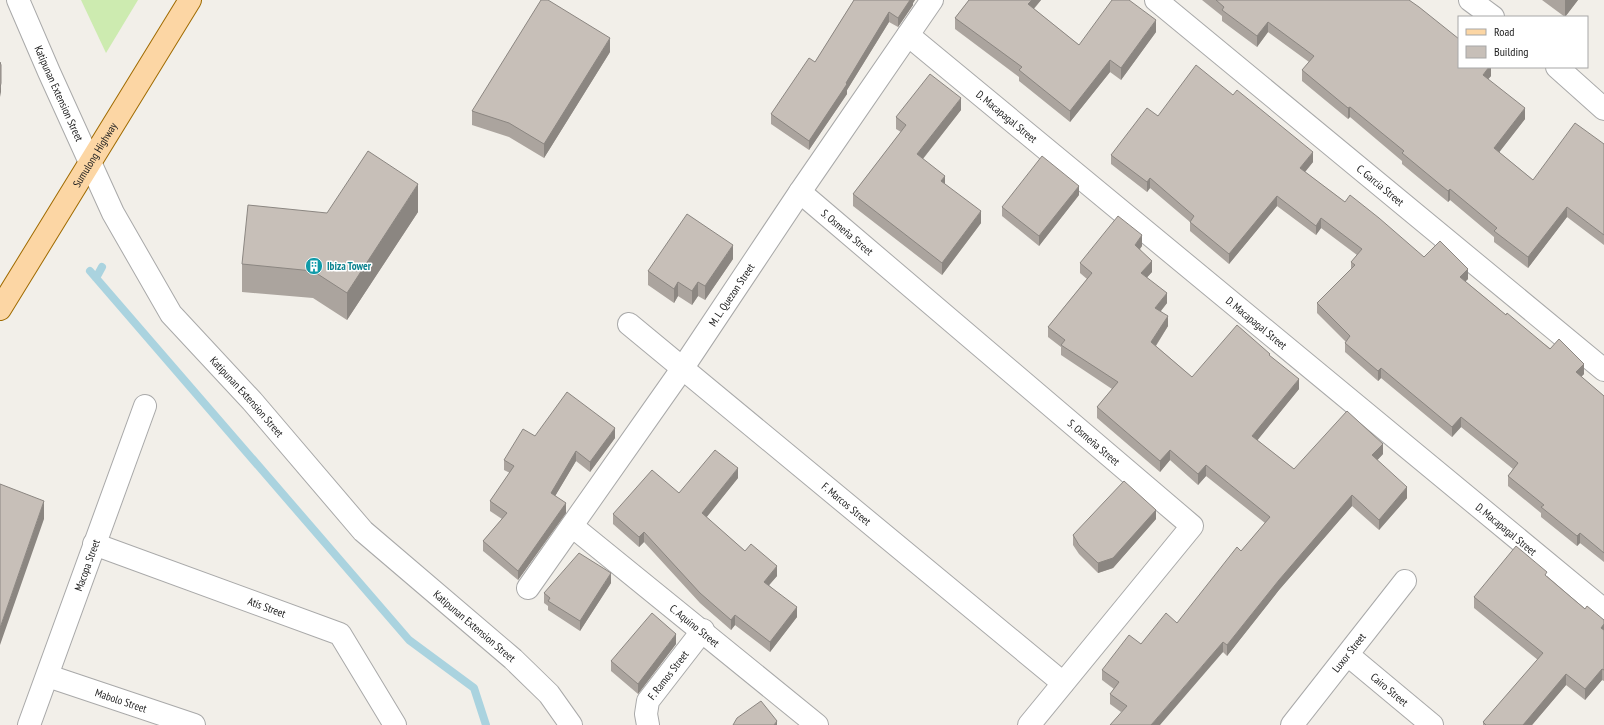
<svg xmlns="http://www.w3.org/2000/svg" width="1604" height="725" font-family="'PT Sans Narrow',sans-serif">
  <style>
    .grass { fill: #cdebb0 }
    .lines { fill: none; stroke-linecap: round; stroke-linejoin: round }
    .stream { stroke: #aad3df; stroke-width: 8 }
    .minor-casing { stroke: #a9a9a9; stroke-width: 24 }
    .major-casing { stroke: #a06b00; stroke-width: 24 }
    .minor { stroke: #fff; stroke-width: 22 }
    .major { stroke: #fcd6a4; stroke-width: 22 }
    .wall { fill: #aba49e }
    .shaded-wall { fill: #8b8681 }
    .building { fill: #c7bfb8; stroke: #8b8681 }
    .labels { text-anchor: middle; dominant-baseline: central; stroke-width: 3; stroke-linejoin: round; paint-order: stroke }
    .street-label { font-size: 11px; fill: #222; stroke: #fff }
    .culture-label { font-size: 11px; font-weight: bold; fill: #0d838f; stroke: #fff; text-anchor: start }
  </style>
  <rect width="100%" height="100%" fill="#f2efe9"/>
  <path class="grass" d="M81,0h57l-32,53z"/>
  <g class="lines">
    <path class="stream" d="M90,271l319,369 65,48 12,37
      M96,278l6,-11"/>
    <defs>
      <g id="minor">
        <path id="s1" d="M18,0l31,72 64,141 58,101 81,87 111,130 150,128 36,35 22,31"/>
        <path id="s2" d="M1156,0l448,370"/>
        <path d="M1470,0l23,17"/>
        <path id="s3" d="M908,35l696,575"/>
        <path d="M1557,67l47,42"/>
        <path id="s4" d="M800,192l392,334 -163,199"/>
        <path id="s5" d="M629,324l434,359"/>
        <path id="s6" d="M572,526l245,199"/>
        <path id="s7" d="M94,544l246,90 55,91"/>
        <path id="s8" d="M528,588l154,-219 118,-177 132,-192"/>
        <path id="s9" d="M1348,655l84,70"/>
        <path id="s10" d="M48,676l146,49"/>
        <path id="s11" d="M29,725l116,-319"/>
        <path id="s12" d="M648,725l-2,-11 2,-13 55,-71"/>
        <path id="s13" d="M1292,725l113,-144"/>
      </g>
      <g id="major">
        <path id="s14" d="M0,309l190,-309"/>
      </g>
    </defs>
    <use href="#minor" class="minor-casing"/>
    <use href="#major" class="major-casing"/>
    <use href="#minor" class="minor"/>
    <use href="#major" class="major"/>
  </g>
  <path class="wall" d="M853,0h62l-2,3v2l-15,22 -9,-5 -42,68v4l-38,56 -38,-26v-10l44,-52 39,-62z
    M969,0h72l-7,9 45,36 77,-13 -35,48 -11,-8 -40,50 -51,-41v-4l-64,-48v-11z
    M1202,0h207l82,67v9l-3,3 37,40 -26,33 34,28 71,-36v101l-37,-28 -39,51 -34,-26v-5l-44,-37 -2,2 -46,-38v-3l-52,-44 -2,2 -46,-38v-11l7,-8 -41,-30 -11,15 -35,-26v-5z
    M1542,0h36l-13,17z
    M610,52l-66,106 -35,-21 -37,-12v-14z
    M961,110l-38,49 22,25 36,39 -39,52 -89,-69v-12l48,-62 -5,-3v-12z
    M1158,116l155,46 -8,10 40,30 79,55 44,22 -3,2 41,34 78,59 -3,3 23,19v166l-24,-19 -3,3 -36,-29v-4l-33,-27v-10l5,-7 -52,-42 -9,10 -71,-59 -3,3 -33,-29v-9l1,-1 -29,-29v-10l34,-34v-7l6,-7 -36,-27 -5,7 -39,-29 -48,58 -39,-33v-9l-40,-34 -3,4 -36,-28v-9z
    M1079,195l-40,51 -37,-30v-9z
    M418,212l-71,108 -34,-22 -71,-6v-28l85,-51z
    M1142,246l-2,3 12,23 -5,5 20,26 -6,8 7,15 -12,20 36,31 78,-21 29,33 -42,51 37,29 89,-15 -6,6 30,38 -28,32 -27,-24 -73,84 -52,66 -4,-4 -102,60 -11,-8v-10l4,-5 -12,-9v-10l39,-26 36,-21 64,-72 24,-28 -59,-47 -8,9 -28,-25 -10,12 -63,-54v-11l15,-18 -51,-34v-8l-13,-10v-10l39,-48 -7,-6v-10z
    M733,259l-28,41 -7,-4 -6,9 -14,-9 -4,7 -26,-18v-14z
    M535,436l80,2 -25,34 -14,-11 -21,35 11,17 -48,67 -35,-29v-10l19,-22 -12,-8v-10l20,-28 -6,-3v-10z
    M738,478l-32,39 39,34 32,25 -8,9 28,32 -27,35 -35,-27 -4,5 -31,-27 -56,-61 -5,5 -26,-23v-10l66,-21z
    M1156,519l-43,49 -15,5 -19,-19 -6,-9v-10z
    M1547,576l38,33 19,11v61l-2,-1 -17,20 -19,-15 -34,40h-49v-3l55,-62 -64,-52v-11z
    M611,583l-31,48 -32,-21v-4l-4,-3v-10z
    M676,644l-38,50 -27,-23v-10z"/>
  <path class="shaded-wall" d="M910,0h5l-2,3v2l-15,22v-9z
    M1032,0h9l-13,15v-11z
    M1565,0h13l-13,17z
    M889,12v10l-42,68v4l-38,56v-9z
    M1156,20v12l-35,48v-12z
    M1268,22v10l-11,15v-11z
    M610,38v14l-66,106v-14z
    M1110,60v12l-40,50v-11z
    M1489,67h2v9l-8,9v-10z
    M1,83v9l-1,5v-9z
    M961,98v12l-44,56v-12z
    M1350,107v10l-2,2v-11z
    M1525,108v11l-31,40v-11z
    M1313,152v10l-13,16v-10z
    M945,176v12l-4,-7z
    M1150,178v10l-3,4v-10z
    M418,184v28l-71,108v-27z
    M1079,186v9l-40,51v-10z
    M1450,189v11l-2,2v-11z
    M1277,196v10l-48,58v-10z
    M1567,207v10l-39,51v-11z
    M981,211v12l-39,52v-12z
    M1321,218v10l-5,7v-9z
    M1142,235v11l-7,9v-10z
    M733,245v14l-28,41v-14z
    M1152,261v11l-11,12v-11z
    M1468,269v10l-8,8v-10z
    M678,282v14l-4,7v-14z
    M698,282v14l-6,9v-14z
    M1167,293v10l-12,15v-10z
    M1168,316v10l-17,27v-11z
    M1584,364v10l-8,8v-10z
    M1381,368v10l-3,3v-10z
    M1299,379v10l-47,58v-11z
    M1461,417v10l-9,10v-10z
    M615,428v10l-25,34v-10z
    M1383,444v10l-11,12v-11z
    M1170,450v10l-10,12v-11z
    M576,451v10l-25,42v-10z
    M1206,465v11l-8,9v-11z
    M738,468v10l-36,45v-10z
    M1407,487v11l-28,32v-10z
    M1352,495v11l-73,84 -52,66v-11l52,-65z
    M44,501v18l-44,126v-17z
    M566,503v10l-48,67v-9z
    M1156,510v9l-43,49 -15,5v-10z
    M644,532v10l-5,5v-10z
    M1580,533v10l-3,3v-10z
    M777,566v10l-13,15v-9z
    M611,573v10l-31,48v-10z
    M797,607v10l-27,35v-10z
    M735,615v10l-4,5v-10z
    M1604,624v11l-3,-7z
    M676,634v10l-38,50v-10z
    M1223,642v10l-63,73h-9z
    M1602,669v11l-17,20v-11z
    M1566,674v11l-34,40h-9z
    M777,721v4h-3z"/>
  <path class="building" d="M541,0h7l62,38 -66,106 -35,-21 -37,-12z
    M854,0h56l-12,18 -9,-6 -43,71 1,1 -38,57 -38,-27 38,-56 6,4z
    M969,0h63l-4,4 51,41 33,-45h17l27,20 -35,48 -11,-8 -40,51 -51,-41 3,-3 -67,-49z
    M1216,0h193l10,7 40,32v28h30l-6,8 42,33 -31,40 39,32 42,-57 29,21v91l-37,-28 -39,50 -34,-26 3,-3 -47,-39 -2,2 -46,-38 2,-2 -54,-44 -2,1 -46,-38 12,-14 -46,-34 -11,14 -35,-26 2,-3z
    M0,62l1,3v18l-1,5z
    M1196,65l37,30 4,-5 76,62 -13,16 45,34 5,-7 29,23 45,39 16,-16 28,28 -8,8 46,38 1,-2 43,36 9,-10 25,25 -8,8 28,24v157l-24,-20 -3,3 -36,-29 3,-2 -36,-29 10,-13 -57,-46 -9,10 -71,-59 -3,3 -33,-28 5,-7 -33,-33 38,-38 -4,-3 11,-13 -41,-31 -5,8 -39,-30 -48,58 -39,-32 4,-6 -44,-38 -3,4 -36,-27 36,-47 11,8z
    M930,74l31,24 -44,56 28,22 -4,5 40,30 -39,52 -89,-69 53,-69 -10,-8z
    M368,151l50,33 -71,109 -34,-22 -71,-7 6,-59 79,8z
    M1042,156l37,30 -40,50 -37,-29z
    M687,214l46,31 -28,41 -7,-4 -6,9 -14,-9 -4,7 -26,-18z
    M1118,216l24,19 -7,10 17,16 -11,12 26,20 -12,15 13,8 -17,26 41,35 45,-52 33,29 -1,1 30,24 -47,57 42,33 53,-58 36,33 -11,11 35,32 -28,33 -27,-25 -73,85 -52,65 -4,-3 -72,83h-41l17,-19 -17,-12 9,-12 -17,-12 27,-35 12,9 25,-31 11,10 60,-76 4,4 29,-34 -64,-52 -8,9 -28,-24 -10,11 -63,-54 21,-25 -57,-37 4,-5 -17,-13 44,-54 -12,-10z
    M567,392l48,36 -25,34 -14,-11 -25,42 15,10 -48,68 -35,-30 24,-28 -17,-12 24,-35 -10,-6 19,-31 12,7z
    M715,450l23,18 -36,45 43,38 6,-7 26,22 -13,16 33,25 -27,35 -35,-27 -4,5 -31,-27 -56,-61 -5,5 -26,-23 39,-44 27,23z
    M1124,481l32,29 -43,48 -15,5 -19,-18 -6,-10z
    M0,484l44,17 -44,127z
    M1516,546l31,26 -2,3 40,34 2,-3 17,14v4l-3,4 3,2v40l-2,-1 -17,20 -19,-15 -43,51h-37l-3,-3 60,-69 -69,-56z
    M579,553l32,20 -31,48 -32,-20 2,-3 -6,-5z
    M652,613l24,21 -38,50 -27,-23z
    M761,701l16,20 -3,4h-41l4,-7z"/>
  <defs>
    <symbol id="building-disc" viewBox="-11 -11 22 22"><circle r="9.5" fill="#0f9aa8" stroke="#fff"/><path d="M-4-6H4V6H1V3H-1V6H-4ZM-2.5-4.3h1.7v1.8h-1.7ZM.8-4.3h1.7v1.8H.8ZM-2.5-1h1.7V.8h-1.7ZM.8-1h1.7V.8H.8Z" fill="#fff"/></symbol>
  </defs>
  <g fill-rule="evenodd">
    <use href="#building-disc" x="304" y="256" width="20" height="20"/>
  </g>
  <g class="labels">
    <g class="street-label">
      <text stroke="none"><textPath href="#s1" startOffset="102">Katipunan Extension Street</textPath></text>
      <text stroke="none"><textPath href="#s3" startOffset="128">D. Macapagal Street</textPath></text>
      <text stroke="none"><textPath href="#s14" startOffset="181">Sumulong Highway</textPath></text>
      <text stroke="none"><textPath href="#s2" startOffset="291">C. Garcia Street</textPath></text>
      <text stroke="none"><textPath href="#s4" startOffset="62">S. Osmeña Street</textPath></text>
      <text stroke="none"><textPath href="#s8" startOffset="357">M. L. Quezon Street</textPath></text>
      <text stroke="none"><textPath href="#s3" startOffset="452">D. Macapagal Street</textPath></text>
      <text stroke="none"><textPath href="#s1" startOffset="462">Katipunan Extension Street</textPath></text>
      <text stroke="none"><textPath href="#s4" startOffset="386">S. Osmeña Street</textPath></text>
      <text stroke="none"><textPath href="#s5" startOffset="282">F. Marcos Street</textPath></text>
      <text stroke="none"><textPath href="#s3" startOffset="776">D. Macapagal Street</textPath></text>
      <text stroke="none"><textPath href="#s11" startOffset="170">Macopa Street</textPath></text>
      <text stroke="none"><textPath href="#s7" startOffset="184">Atis Street</textPath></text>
      <text stroke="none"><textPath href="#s6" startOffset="158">C. Aquino Street</textPath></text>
      <text stroke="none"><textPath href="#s1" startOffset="786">Katipunan Extension Street</textPath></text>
      <text stroke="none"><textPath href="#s13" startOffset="92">Luxor Street</textPath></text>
      <text stroke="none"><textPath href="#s12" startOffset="57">F. Ramos Street</textPath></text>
      <text stroke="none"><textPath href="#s9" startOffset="54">Cairo Street</textPath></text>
      <text stroke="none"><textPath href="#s10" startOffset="77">Mabolo Street</textPath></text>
    </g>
    <g class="culture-label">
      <text x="327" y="266">Ibiza Tower</text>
    </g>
  </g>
  <rect x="1458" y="16" width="130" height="52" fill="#ffffff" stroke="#a7a7a7"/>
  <rect x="1466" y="29" width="20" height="6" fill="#fcd6a4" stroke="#a7a7a7"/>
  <text x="1494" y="36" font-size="12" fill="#222222">Road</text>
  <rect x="1466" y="46" width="20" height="12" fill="#c7bfb8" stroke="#a7a7a7"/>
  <text x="1494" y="56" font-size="12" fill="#222222">Building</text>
</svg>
